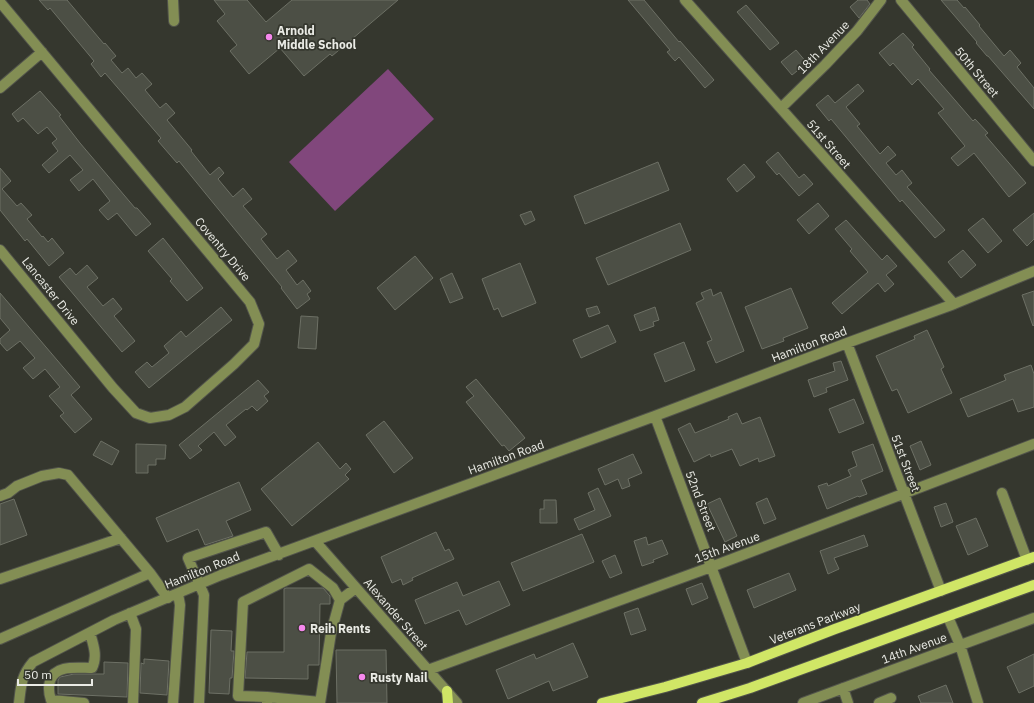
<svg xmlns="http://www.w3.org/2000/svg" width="1034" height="703" font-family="'IBM Plex Sans',sans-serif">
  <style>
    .garden { fill: #81477c }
    .building { fill: #4c4f45; stroke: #6d7065 }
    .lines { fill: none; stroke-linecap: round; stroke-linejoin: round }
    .minor-casing { stroke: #52544b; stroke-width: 12 }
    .major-casing { stroke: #52544b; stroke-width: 12 }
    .minor { stroke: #838e54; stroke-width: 10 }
    .major { stroke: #d0e666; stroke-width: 10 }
    .poi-dot { fill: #f688ed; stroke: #35372e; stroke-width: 1.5 }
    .labels { text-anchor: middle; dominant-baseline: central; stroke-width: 3.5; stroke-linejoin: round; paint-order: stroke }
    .poi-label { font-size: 12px; font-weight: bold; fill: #eaebe5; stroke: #35372e; text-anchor: start }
    .street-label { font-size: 12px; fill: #eaebe5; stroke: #35372e }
  </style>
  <rect width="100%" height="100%" fill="#35372e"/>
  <path class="garden" d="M388,69l46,50 -99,92 -46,-49z"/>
  <path class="building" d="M39,0h28l37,44 1,-1 11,13 -5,4 11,13 6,-5 8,10 6,-5 10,11 -7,6 15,18 6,-5 9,10 -8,7 25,30 -1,1 19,24 9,-8 5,6 -6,6 15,18 10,-9 9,11 -9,7 24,28 -6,5 16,20 11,-9 9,11 -11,9 11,15 6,-5 8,11 -4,3 3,5 -13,10 -16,-21 1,-1 -72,-88 -31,-38 -2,2 -19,-22 3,-3 -56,-65 -4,4 -10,-13 3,-3 -44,-53 -2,2z
    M214,0h33l19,22 26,-22h106l-66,56 -2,-2 -26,22 -24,-28 -31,26 -19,-23 7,-6 -20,-24 8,-7z
    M628,0h16l35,42 1,-1 34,39 -9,8 -26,-31 -4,4 -8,-9 3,-2z
    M858,0h9l3,4 -11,14 -9,-11z
    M941,0h16l7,8 1,-1 15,18 -1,1 25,30 6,-6 11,13 -4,4 17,21v21l-46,-53h-1l-11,-13 1,-1z
    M746,5l33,38 -9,7 -33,-38z
    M903,33l11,12 -2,2 18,22 -1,1 44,51 2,-2 13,14 -3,2 41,48 -17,14 -35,-44 -16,13 -7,-8 14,-12 -27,-33 6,-4 -26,-30 -6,6 -19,-22 -3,3 -11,-13z
    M796,50l11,13 -15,12 -11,-13z
    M858,84l6,7 -18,16 14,17 -3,2 23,28 8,-8 8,9 -10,8 10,12 6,-5 10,13 -5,4 38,43 -10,8 -33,-38 -2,2 -69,-83 -2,2 -13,-16 12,-10 7,8z
    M40,91l21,24 -2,1 21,27 55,65h2l14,16 -15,12 -19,-23 -9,7 -9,-10 11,-9 -17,-22 -14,12 -9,-11 13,-10 -13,-15 -21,18 -7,-8 16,-14 -6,-8 5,-4 -10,-12 -9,7 -15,-16 -5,4 -6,-8z
    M778,152l21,26 5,-4 9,10 -14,12 -20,-23 -2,2 -11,-13z
    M658,162l11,28 -84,34 -11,-28z
    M744,164l11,13 -18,15 -10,-13z
    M0,168l11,13 -9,8 15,17 4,-3 11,12 -5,4 15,18 1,-1 5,6 4,-4 12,15 -15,13 -22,-27 -2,2 -25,-31z
    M818,203l11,13 -20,18 -12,-14z
    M531,211l4,9 -10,5 -5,-10z
    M1034,213v26l-7,7 -14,-16z
    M983,218l19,23 -14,12 -20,-23z
    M846,220l36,40 5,-5 10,11 -11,9 8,9 -9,8 -7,-9 -36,31 -10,-11 36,-31 -18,-21 2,-2 -17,-20z
    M680,223l11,27 -83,35 -12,-27z
    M163,238l40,50 -16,13 -17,-20 2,-2 -24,-28z
    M963,250l13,15 -15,13 -13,-16z
    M415,256l18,22 -38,32 -18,-22z
    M520,263l16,40 -34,14 -4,-9 -4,2 -12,-31z
    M87,265l11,13 -11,9 16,19 10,-8 9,11 -8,7 21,25 -13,11 -63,-75 11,-9 6,7z
    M452,273l11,25 -13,5 -10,-24z
    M791,288l17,40 -25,10 1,3 -22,8 -17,-42z
    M711,289l2,7 8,-4 23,59 -28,12 -9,-21 5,-2 -16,-37 8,-4 -3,-6z
    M1034,291v34l-1,1 -11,-31z
    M0,293l80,94 -9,8 21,24 -17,14 -15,-17 4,-3 -15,-17 11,-9 -15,-18 -12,10 -10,-11 12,-10 -15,-17 -13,10 -7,-8v-4l10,-9 -10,-12z
    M597,306l3,7 -11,4 -3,-8z
    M221,307l11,13 -83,68 -14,-16 12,-10 5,5 17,-14 -5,-7 17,-15 5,6z
    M655,307l4,13 -6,2 1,4 -14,5 -6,-16z
    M301,316l17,1 -2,32 -18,-1z
    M608,325l8,17 -35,16 -8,-18z
    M927,330l17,37 -3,2 11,24 -44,20 -11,-24 -5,2 -16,-35 39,-17 -1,-3z
    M684,342l11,28 -30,12 -11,-28z
    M841,361l7,19 -22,8 1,4 -13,5 -6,-17 27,-9 -2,-8z
    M1031,365l3,9v33l-16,5 -5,-13 -45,18 -8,-18 46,-19 -2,-5z
    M476,379l49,59 -16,13 -5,-6 -2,1 -36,-44 8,-6 -8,-9z
    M258,380l11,12 -5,4 4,5 -11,10 -5,-5 -5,4 -1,-1 -20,16 10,12 -11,9 -11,-14 -16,14 4,4 -12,9 -11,-14z
    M854,399l10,24 -25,10 -10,-24z
    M737,413l5,11 18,-7 15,39 -16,6 -1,-4 -18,8 -8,-17 -21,8 -1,-3 -16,8 -16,-33 12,-6 5,10 34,-14 -1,-2z
    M384,421l29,37 -19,15 -28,-38z
    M101,441l18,10 -7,14 -19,-10z
    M921,441l10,24 -11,5 -10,-24z
    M318,442l22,27 6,-6 5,6 -6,6 4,4 -57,47 -31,-37z
    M136,444l30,1 -1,14h-9v6h-8v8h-12z
    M873,444l10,27 -22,9 6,14 -8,3 -1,-1 -31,13 -9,-23 9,-3 1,3 23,-10 -3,-6 9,-4 -5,-14z
    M633,454l9,19 -14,6 2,7 -8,3 -4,-10 -13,6 -7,-16z
    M239,482l12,28 -25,11 7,15 -28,9 -7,-16 -31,13 -11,-24z
    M598,488l13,28 -32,14 -5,-11 21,-9 -7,-17z
    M720,498l17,38 -12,6 -18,-38z
    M767,498l9,21 -12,5 -8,-21z
    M14,499l13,36 -27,10v-41z
    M544,500h12l1,23h-17v-14h4z
    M946,503l7,19 -12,5 -7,-20z
    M976,518l12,28 -20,9 -12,-29z
    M436,532l9,19 4,-2 5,10 -42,19 1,2 -10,5 -2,-6 -9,4 -11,-26z
    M582,534l12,28 -71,29 -12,-28z
    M864,535l4,11 -34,12 5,11 -11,5 -8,-23z
    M646,537l2,8 14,-5 6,14 -15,6 1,2 -12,4 -8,-25z
    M615,555l7,18 -12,5 -8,-17z
    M789,573l7,17 -42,18 -7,-18z
    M499,581l11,24 -44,20 -7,-15 -34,14 -10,-24 42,-18 6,14z
    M702,583l6,15 -16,7 -6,-16z
    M286,588h37l7,8v8h-10l-1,61h-11v14l-63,-1 2,-26h37v-63z
    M638,608l8,22 -15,5 -7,-22z
    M211,630l21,1 -1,20h3l-2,27h-2l-1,16 -20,-1z
    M573,643l15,34 -35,14 -4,-10 -41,18 -12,-29 38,-16 2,5z
    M336,650h50l1,53h-50z
    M1034,654v32l-15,7 -12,-26z
    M144,659l25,2 -2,34 -27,-2 1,-30 3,1z
    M104,662l24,1 -1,34 -69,-3v-14l2,-3 14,-3h30z
    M946,685l7,18h-32l-3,-7z"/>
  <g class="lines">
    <defs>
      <path id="minor" d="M173,0l1,21
        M685,0l269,304
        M901,0l133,161
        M0,2l250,300 9,22 -5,20 -20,20 -49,43 -16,8 -19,3 -14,-5 -23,-25 -113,-138
        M0,88l42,-36
        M781,108l44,-43 32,-34 24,-31
        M847,343l94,248
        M655,416l92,247
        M1002,493l25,67
        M0,496l8,-3 9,-7 25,-10 17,-3 9,2 82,98
        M315,541l142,162
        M0,579l121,-41
        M340,600l16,-12
        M130,613l6,16 -3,74
        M948,617l12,28 18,58
        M0,639l150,-66 18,25
        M428,670l283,-103 323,-123
        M843,688l5,15
        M267,697l53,5
        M19,703c2,-17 2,-27 14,-41l81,-42 107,-45 434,-159 192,-73 107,-39 80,-33
        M84,703l-33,-3c-2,-6 -3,-12 -1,-19 5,-17 28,-13 42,-13 6,-12 1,-24 -2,-35
        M173,703l7,-98 -2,-11
        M199,703l5,-108 -16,-37 78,-26 13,23
        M267,703v-6l-29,-1 5,-94 66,-33 24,19 7,12 -9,33 -11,70
        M803,703l231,-85
        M879,703l12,-5"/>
      <path id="major" d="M447,691l1,12
        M602,703l63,-16 82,-24 88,-34 199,-72
        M702,703l48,-15 284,-103"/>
    </defs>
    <use href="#minor" class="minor-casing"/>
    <use href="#major" class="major-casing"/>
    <use href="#minor" class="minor"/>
    <use href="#major" class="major"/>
  </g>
  <g class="poi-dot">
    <circle cx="269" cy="37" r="4"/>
    <circle cx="302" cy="628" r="4"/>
    <circle cx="362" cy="677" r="4"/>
  </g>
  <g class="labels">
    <g class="poi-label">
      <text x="277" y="30">Arnold<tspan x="277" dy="14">Middle School</tspan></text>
      <text x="310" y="628">Reih Rents</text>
      <text x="370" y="677">Rusty Nail</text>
    </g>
    <g class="street-label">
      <text transform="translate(823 47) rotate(-46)">18th Avenue</text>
      <text transform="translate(977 72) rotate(50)">50th Street</text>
      <text transform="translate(829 144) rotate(49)">51st Street</text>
      <text transform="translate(223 249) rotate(50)">Coventry Drive</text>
      <text transform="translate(51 291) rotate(51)">Lancaster Drive</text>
      <text transform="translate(809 344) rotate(-21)">Hamilton Road</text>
      <text transform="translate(506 457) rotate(-20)">Hamilton Road</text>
      <text transform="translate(906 463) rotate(69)">51st Street</text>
      <text transform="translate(701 501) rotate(69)">52nd Street</text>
      <text transform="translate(727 547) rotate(-20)">15th Avenue</text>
      <text transform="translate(202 570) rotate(-22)">Hamilton Road</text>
      <text transform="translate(396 614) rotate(49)">Alexander Street</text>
      <text transform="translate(815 623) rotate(-21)">Veterans Parkway</text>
      <text transform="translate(914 648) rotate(-20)">14th Avenue</text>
    </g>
  </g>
  <path d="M18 679v6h74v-6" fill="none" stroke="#eaebe5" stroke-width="2"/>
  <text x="24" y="679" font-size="12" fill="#eaebe5" stroke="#35372e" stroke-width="3" paint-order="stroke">50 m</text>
</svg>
